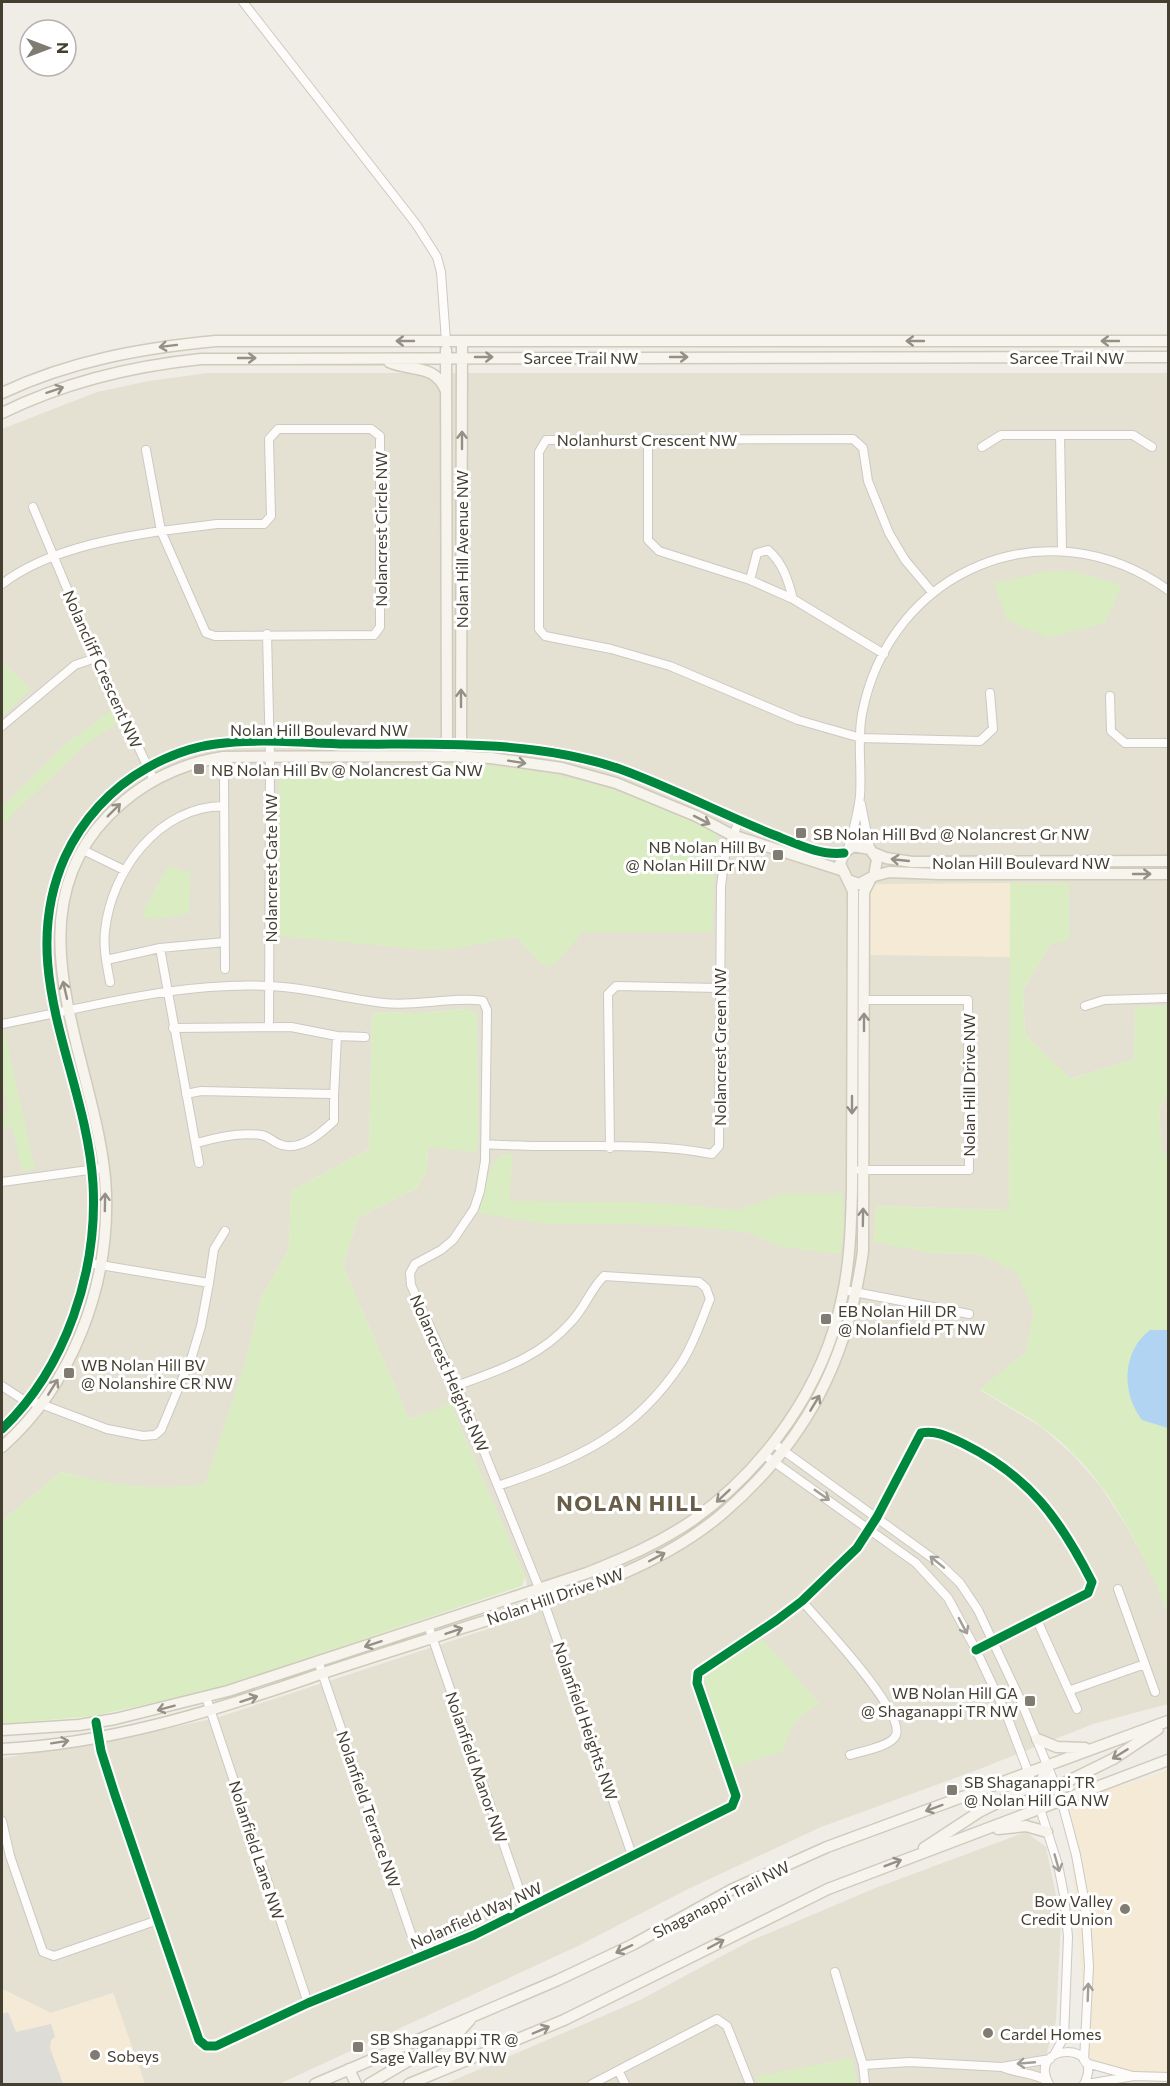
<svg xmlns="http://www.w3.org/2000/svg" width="1170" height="2086" font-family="Commissioner,sans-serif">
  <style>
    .residential { fill: #e4e0d2 }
    .commercial { fill: #f4ead6 }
    .green { fill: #daedc2 }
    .parking { fill: #dedcd6 }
    .water { fill: #b1d4f3 }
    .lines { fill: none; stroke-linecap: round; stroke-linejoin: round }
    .street-casing { stroke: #cbc9c2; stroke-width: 10 }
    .secondary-casing { stroke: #cfcbbc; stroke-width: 13 }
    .street { stroke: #fdfcfb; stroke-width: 8 }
    .secondary { stroke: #f6f4ed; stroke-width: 10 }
    .cycleway-casing { stroke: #fff; stroke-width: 13 }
    .cycleway { stroke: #00873e; stroke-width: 9 }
    .oneway { stroke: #959086 }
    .oneway2 { stroke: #a19e96 }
    .poi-dot { fill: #807c71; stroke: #fff; stroke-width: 2 }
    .labels { text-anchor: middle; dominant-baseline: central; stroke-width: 6; stroke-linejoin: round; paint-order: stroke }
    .street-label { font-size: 16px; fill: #453f32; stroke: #fff }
    .poi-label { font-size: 16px; fill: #453f32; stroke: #fff; text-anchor: start }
    .district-label { font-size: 22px; font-weight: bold; letter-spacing: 1.5px; fill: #695e48; stroke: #fff }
  </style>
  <rect width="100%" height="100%" fill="#efede6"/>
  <path class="residential" d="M208,373h960v633l-33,1 -1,52 -64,20 -45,-45 -2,-44 28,-47 -40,-60 -2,327 -133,-4 -2,35 57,12 47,1 38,16 18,42 -8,40 -46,38 63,38 32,29 26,30 26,40 24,44 17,43v90l-75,20 -116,46 -156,57 -133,62 -110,57 -299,138h-134l-32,-91 -62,20 -49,-24v-231l98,-15 116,-25 318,-104 -9,-37 -71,-165 -1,-8 -44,15 -66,-153 15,-48 59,-30 10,-18 1,-24 47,6 3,-8 -1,-126 -1,-6 -12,-3 -47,4 -45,-1 -3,137 -78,42 -2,58 -28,49 -15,63 -41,124 -54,4 -38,-4 -52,-13 -59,49v-1092l95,-37 52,-11z
    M1168,1093v65l-6,-8 -3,-40z
    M1026,1832l20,15 15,73 -5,101 -18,63h-593l195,-84 110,-59 128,-54z"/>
  <path class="commercial" d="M1010,883v74l-141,-2 1,-71z
    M1168,1771v305h-34l-45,-17 -22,-256z
    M2,1989l49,24 62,-20 32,91h-143z"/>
  <path class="green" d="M1051,571l25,1 46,13 -17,38 -56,15 -42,-18 -13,-37z
    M2,661l29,28 -29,28z
    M113,709l6,13 -33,22 -84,81v-18l62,-62z
    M446,763c101,4 177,23 268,69l5,8 -5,32 -2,60h-129l-29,33h-12l-25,-28 -64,12 -27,1 -147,-14v-159l5,-10 157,-1z
    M175,867l6,4h9l-1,42 -32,6 -12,-1 -3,-5 25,-45z
    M1010,883h59v58l-18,2 -28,47 2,44 46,45 63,-20 1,-52 33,-1v87l-9,17 3,40 6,8v456c-27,-68 -64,-143 -126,-187 -19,-14 -42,-25 -62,-38l46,-37 8,-40 -18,-41 -38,-17 -47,-1 -57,-11 2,-36 133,4z
    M464,1009l12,3 1,6 1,126 -3,8 -47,-5 -1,23 -10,18 -59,30 -15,48 66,153 45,-16v9l71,165 -3,9 -310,104 -119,26 -91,8v-203l59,-49c54,14 88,19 144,12l41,-123 15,-63 28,-49 2,-58 78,-42 3,-137 45,1z
    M5,1033l30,136 -13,2 -10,-45 -10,1v-13l6,-2 -6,-31v-47z
    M504,1154l9,1 -4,46 161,2 69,7 46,-17h58l1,34 -4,27 -58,-7 -36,-15 -77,-7 -121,-1 -70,-11c7,-16 10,-55 26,-59z
    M763,1639l57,65c-23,11 -30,22 -36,47l-51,16 -29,-88 6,-8z
    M852,2058l5,26h-99l-2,-5 2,-3z"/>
  <path class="parking" d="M8,2012l8,20 35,-8 4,13 -4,3 -1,8 13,36h-61v-70z"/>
  <path class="water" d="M1150,1330h18v98l-26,-8c-21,-27 -20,-69 8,-90z"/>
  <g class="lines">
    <defs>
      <path id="street" d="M243,2l173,222 21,33 4,15 5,69
        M278,429h93l9,7v191l-6,8 -159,1 -9,-3 -45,-102 56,-7h47l7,-8 -2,-77z
        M1060,435l2,115
        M648,440v100l11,11 91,29 43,19 91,55
        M982,447l19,-12h132l19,12
        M33,507l63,151 58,122
        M750,580l7,-27 11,-3c15,13 20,30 25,49
        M2,584c43,-33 106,-45 159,-53l-15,-81
        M932,592l-27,-32 -16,-27 -21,-52 -5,-33 -10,-9 -307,1 -7,12v177l6,7 66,13 59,17 128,54 63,18 119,3 13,-12 -3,-36
        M267,634l3,123 -1,269
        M1110,696l1,35 14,12h43
        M2,726l73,-61 21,-7
        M224,774l1,195
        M861,804l9,45
        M848,849c5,-17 10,-35 12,-53 2,-27 -3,-56 2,-82 28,-146 186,-210 306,-124
        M83,850l41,20
        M160,948l39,215
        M106,960l54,-12 65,-6
        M110,982c-3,-16 -7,-34 -5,-51 6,-60 54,-125 119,-125
        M1085,1006l19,-6 64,-2
        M2,1024c89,-17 178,-43 269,-38 39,2 75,13 113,17 31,4 70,-7 99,-2l4,9 -2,151 -5,30 -6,18 -21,31 -12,10 -26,14 -5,9 1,12 53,117 75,186 93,267
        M173,1028l118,-1 46,9 28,1
        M186,1094l15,-3 130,3 3,2v25c-13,12 -33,30 -52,24 -8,-2 -13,-9 -21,-10 -21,-3 -44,2 -64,8
        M334,1096l3,-60
        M485,1144c75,6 153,-4 227,10l7,-8 2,-260 4,-30 14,-35
        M610,1148l-2,-154 8,-8 103,2
        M860,1170h109l-1,-170h-104
        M2,1182l101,-14
        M209,1283l5,-34 11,-18
        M844,1290l125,24
        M2,1386l23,15 16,3 66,25 36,7 12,-1 6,-5 31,-74 9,-30 8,-43 -121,-20
        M456,1386c44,-16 85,-29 116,-65 13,-14 18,-31 32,-45l95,6 7,6 4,11c-8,20 -16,44 -28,63 -48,73 -105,97 -184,124
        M773,1443l166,120 21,20 18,27 42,89 41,100 15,56 9,49 4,62 -5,94
        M763,1454l153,109 32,35 28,52 31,66 22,58 29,91 6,30 4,42 -4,100 -10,18
        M1118,1589l37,103
        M802,1601c17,20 103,110 94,134 -5,12 -35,16 -46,20
        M1037,1620l40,89
        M428,1625l98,284
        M318,1661l101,296
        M1071,1690l74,-26
        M206,1697l102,306
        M96,1722l5,29 14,44 84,245 7,6h10l92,-43 166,-68 258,-129 4,-10 -39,-113 1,-10 79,-53 25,-19 55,-53 20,-31 44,-84c16,-3 28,4 43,11 65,32 96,75 128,138l-4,11 -112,57
        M2,1821l8,35 33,96 11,4 104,-36
        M835,1972l28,93 2,19
        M1086,2063l47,13
        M863,2065l47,-3 92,5 48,-8
        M1002,2067c15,7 32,5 45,14
        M619,2072l6,12
        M592,2084l125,-65 10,7 23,58
        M1049,2084c-23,-42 58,-43 35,0
        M1087,2084l47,-8 34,1"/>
      <path id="secondary" d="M446,350l1,402
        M389,362c22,10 46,1 57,29
        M2,393c68,-32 139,-45 214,-52h952
        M2,413c63,-31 130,-47 199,-54l967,-2
        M461,750l1,-409
        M874,853l12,5 26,4 256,-1
        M874,876l15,-4 50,2h229
        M2,1429c64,-61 96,-158 91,-245 -7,-113 -79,-213 -28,-327 17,-37 46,-69 82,-89 21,-12 45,-21 69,-24 42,-6 88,-1 130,0 92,1 186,-5 274,25 52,19 102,45 154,66 21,8 46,21 70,18
        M2,1447c70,-62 107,-160 104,-253 -4,-123 -102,-271 2,-378 31,-32 71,-52 115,-59l224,-1 44,2 71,10 54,15 80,33 36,19 109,35
        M2,1730l77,-5 36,-6 113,-28 359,-118c37,-15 73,-30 106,-53 73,-52 131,-134 149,-222 8,-35 9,-72 10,-108l1,-299 -13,-27 4,-11 9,-7 17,3 7,10 -3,17 -15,8 -11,-4
        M1037,1739l20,8 28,1
        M2,1749c105,-5 208,-37 307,-71 46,-16 93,-30 138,-45 94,-31 198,-54 275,-119 84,-72 126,-154 141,-263l1,-359 6,-12
        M1040,1807l8,-16 65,-32 45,-30
        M998,1829l28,-3 21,6
        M924,1848l55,-36 62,-31 8,-15
        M349,2069l7,15
        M315,2084l243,-104 76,-36 97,-54 96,-43 341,-126
        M369,2084l92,-54 9,-10
        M409,2084l155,-64 264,-131 340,-129"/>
    </defs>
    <use href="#street" class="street-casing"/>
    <use href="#secondary" class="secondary-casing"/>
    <use href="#street" class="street"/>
    <use href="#secondary" class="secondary"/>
    <defs>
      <path id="cycleway" d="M2,1429c64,-61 96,-158 91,-245 -7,-113 -79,-213 -28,-327 17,-37 46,-69 82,-89 21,-12 45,-21 69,-24 42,-6 88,-1 130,0 92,1 186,-5 274,25 52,19 102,45 154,66 21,8 46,21 70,18
        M96,1722l5,29 14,44 84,245 7,6h10l92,-43 166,-68 258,-129 4,-10 -39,-113 1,-10 79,-53 25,-19 55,-53 20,-31 44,-84c16,-3 28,4 43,11 65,32 96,75 128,138l-4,11 -112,57"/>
    </defs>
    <use href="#cycleway" class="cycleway-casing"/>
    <use href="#cycleway" class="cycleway"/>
  </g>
  <defs><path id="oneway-shaft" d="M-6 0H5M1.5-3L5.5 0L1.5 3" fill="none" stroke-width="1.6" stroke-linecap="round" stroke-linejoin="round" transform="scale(1.5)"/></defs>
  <g class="oneway">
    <use href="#oneway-shaft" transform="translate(405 341) rotate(-180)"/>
    <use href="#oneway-shaft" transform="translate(915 341) rotate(180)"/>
    <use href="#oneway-shaft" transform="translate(1110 341) rotate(180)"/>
    <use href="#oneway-shaft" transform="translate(168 346) rotate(173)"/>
    <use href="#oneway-shaft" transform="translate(484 357)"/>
    <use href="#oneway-shaft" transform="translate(679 357)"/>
    <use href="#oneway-shaft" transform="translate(247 358)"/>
    <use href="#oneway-shaft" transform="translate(55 390) rotate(-19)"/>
    <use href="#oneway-shaft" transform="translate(462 440) rotate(-90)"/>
    <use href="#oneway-shaft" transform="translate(461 698) rotate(-90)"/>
    <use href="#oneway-shaft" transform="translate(517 762) rotate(9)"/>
    <use href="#oneway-shaft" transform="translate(114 810) rotate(-45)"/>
    <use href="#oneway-shaft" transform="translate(702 820) rotate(27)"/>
    <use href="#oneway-shaft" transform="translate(900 860) rotate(-174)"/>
    <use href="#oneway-shaft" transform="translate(1142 874)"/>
    <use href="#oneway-shaft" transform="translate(65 990) rotate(-103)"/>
    <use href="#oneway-shaft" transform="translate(864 1022) rotate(-90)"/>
    <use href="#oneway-shaft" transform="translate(852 1105) rotate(90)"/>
    <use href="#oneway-shaft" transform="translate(105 1202) rotate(-89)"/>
    <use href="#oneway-shaft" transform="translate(863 1217) rotate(-89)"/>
    <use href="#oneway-shaft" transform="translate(53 1387) rotate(-58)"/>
    <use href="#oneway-shaft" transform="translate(815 1403) rotate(-59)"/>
    <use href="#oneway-shaft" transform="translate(723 1496) rotate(137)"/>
    <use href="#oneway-shaft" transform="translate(657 1557) rotate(-28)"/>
    <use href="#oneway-shaft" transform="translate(454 1631) rotate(-19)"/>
    <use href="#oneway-shaft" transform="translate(373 1644) rotate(162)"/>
    <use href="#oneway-shaft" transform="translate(249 1699) rotate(-18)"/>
    <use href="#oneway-shaft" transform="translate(166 1708) rotate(165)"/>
    <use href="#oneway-shaft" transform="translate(60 1742) rotate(-9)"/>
    <use href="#oneway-shaft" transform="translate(1120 1754) rotate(148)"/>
    <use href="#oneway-shaft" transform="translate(934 1808) rotate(160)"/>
    <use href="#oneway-shaft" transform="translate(893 1863) rotate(-21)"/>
    <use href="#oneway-shaft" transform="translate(716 1944) rotate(-28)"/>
    <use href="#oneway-shaft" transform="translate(624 1949) rotate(155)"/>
    <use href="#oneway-shaft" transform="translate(541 2030) rotate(-23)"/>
  </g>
  <g class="oneway2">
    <use href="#oneway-shaft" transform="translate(822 1495) rotate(35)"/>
    <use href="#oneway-shaft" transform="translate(937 1562) rotate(-141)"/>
    <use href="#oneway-shaft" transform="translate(963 1626) rotate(62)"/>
    <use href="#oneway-shaft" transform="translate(1057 1863) rotate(74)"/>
    <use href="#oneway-shaft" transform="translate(1088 1992) rotate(-88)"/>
    <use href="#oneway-shaft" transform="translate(1026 2063) rotate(175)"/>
  </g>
  <g class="poi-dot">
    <rect x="193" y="763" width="12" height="12" rx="3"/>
    <rect x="795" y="827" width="12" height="12" rx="3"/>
    <rect x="772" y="849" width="12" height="12" rx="3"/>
    <rect x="820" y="1313" width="12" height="12" rx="3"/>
    <rect x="63" y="1367" width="12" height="12" rx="3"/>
    <rect x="1024" y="1695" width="12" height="12" rx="3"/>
    <rect x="946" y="1784" width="12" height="12" rx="3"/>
    <circle cx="1125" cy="1909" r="6"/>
    <circle cx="988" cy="2033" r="6"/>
    <rect x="352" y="2041" width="12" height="12" rx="3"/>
    <circle cx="95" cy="2055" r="6"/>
  </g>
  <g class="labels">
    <g class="street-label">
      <text x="581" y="357">Sarcee Trail NW</text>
      <text x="1067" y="357">Sarcee Trail NW</text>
      <text x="647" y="439">Nolanhurst Crescent NW</text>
      <text transform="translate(380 529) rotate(-90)">Nolancrest Circle NW</text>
      <text transform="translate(461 549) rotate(-90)">Nolan Hill Avenue NW</text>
      <text transform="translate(103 669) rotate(66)">Nolancliff Crescent NW</text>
      <text x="319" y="729">Nolan Hill Boulevard NW</text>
      <text x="1021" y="862">Nolan Hill Boulevard NW</text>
      <text transform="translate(270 868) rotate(-90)">Nolancrest Gate NW</text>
      <text transform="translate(719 1047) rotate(-90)">Nolancrest Green NW</text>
      <text transform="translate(968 1085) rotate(-90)">Nolan Hill Drive NW</text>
      <text transform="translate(450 1373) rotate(66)">Nolancrest Heights NW</text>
      <text transform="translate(555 1596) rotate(-19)">Nolan Hill Drive NW</text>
      <text transform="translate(586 1721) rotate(71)">Nolanfield Heights NW</text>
      <text transform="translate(477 1767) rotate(71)">Nolanfield Manor NW</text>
      <text transform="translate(369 1809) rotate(71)">Nolanfield Terrace NW</text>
      <text transform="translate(257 1850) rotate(72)">Nolanfield Lane NW</text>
      <text transform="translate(721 1899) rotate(-27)">Shaganappi Trail NW</text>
      <text transform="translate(476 1915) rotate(-24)">Nolanfield Way NW</text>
    </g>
    <g class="poi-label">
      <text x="211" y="769">NB Nolan Hill Bv @ Nolancrest Ga NW</text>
      <text x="813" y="833">SB Nolan Hill Bvd @ Nolancrest Gr NW</text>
      <text x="766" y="846" text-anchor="end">NB Nolan Hill Bv<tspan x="766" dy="18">@ Nolan Hill Dr NW</tspan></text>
      <text x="838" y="1310">EB Nolan Hill DR<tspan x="838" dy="18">@ Nolanfield PT NW</tspan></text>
      <text x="81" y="1364">WB Nolan Hill BV<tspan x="81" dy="18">@ Nolanshire CR NW</tspan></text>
      <text x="1018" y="1692" text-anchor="end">WB Nolan Hill GA<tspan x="1018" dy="18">@ Shaganappi TR NW</tspan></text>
      <text x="964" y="1781">SB Shaganappi TR<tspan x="964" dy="18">@ Nolan Hill GA NW</tspan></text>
      <text x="1113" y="1900" text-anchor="end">Bow Valley<tspan x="1113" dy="18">Credit Union</tspan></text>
      <text x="1000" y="2033">Cardel Homes</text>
      <text x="370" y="2038">SB Shaganappi TR @<tspan x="370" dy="18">Sage Valley BV NW</tspan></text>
      <text x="107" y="2055">Sobeys</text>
    </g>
    <g class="district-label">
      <text x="630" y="1502">NOLAN HILL</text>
    </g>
  </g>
  <rect width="1170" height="2086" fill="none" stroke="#453f32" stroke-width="6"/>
  <g transform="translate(48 48) rotate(90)"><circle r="28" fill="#ffffff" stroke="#b5b2ad" stroke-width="1.5"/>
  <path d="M0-4.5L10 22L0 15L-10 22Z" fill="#807c71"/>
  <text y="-9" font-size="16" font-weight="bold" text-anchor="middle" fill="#453f32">N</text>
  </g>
</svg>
